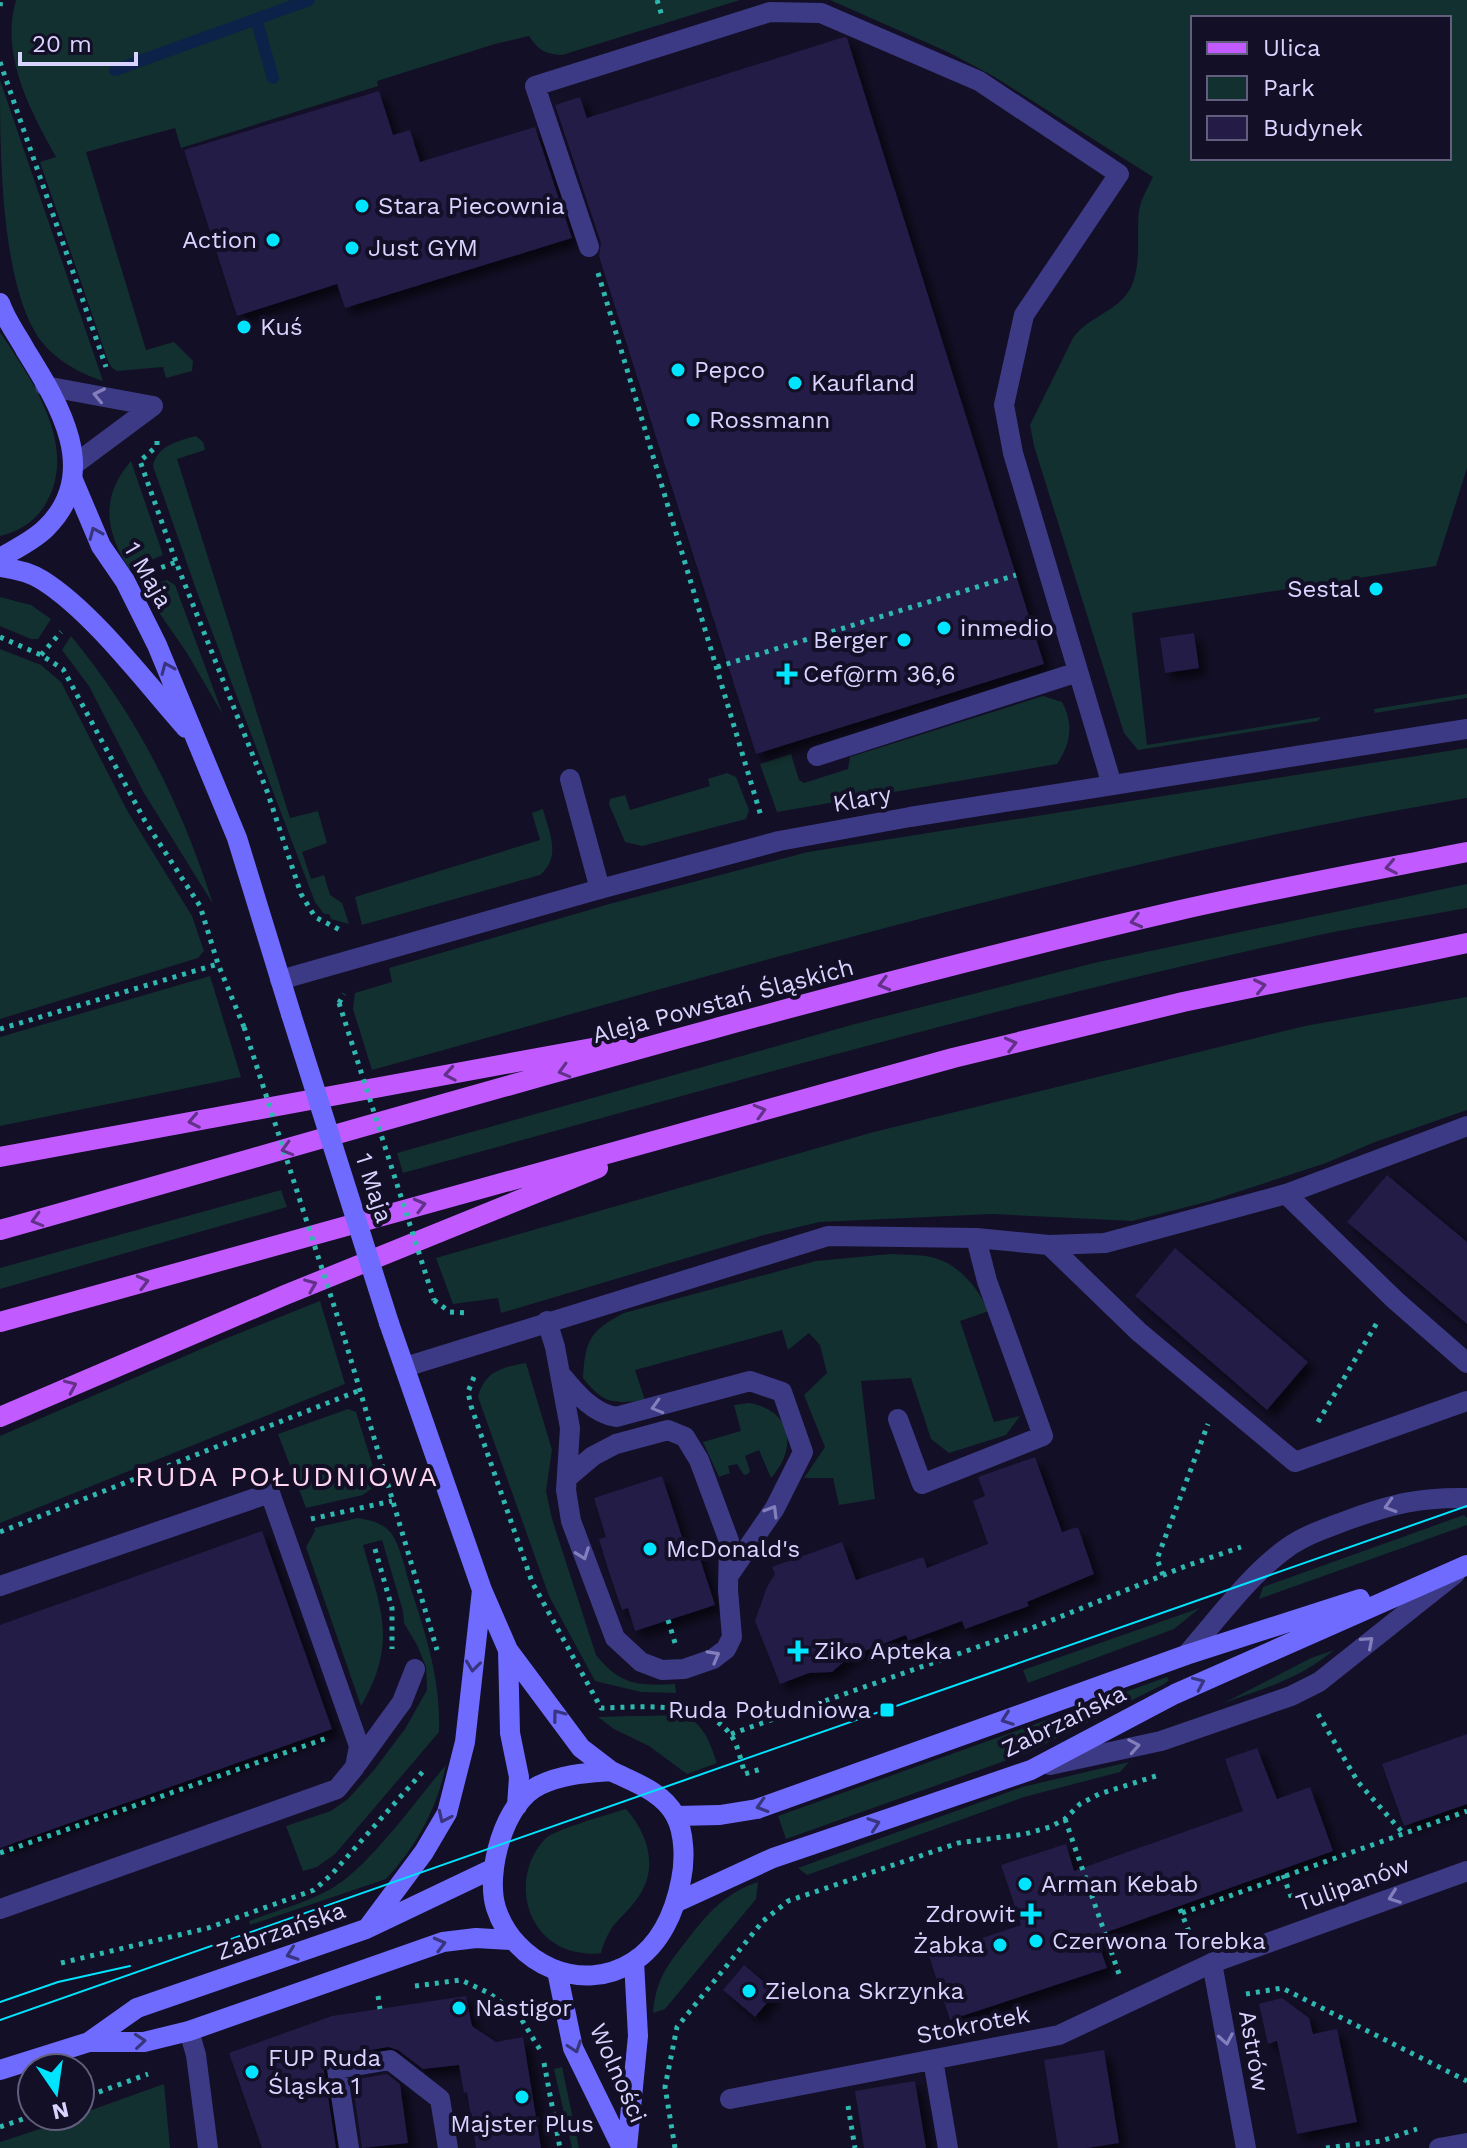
<svg xmlns="http://www.w3.org/2000/svg" width="1467" height="2148" font-family="'Work Sans',sans-serif">
  <style>
    .green { fill: #12302f; fill-rule: evenodd }
    .lines { fill: none; stroke-linecap: round; stroke-linejoin: round }
    .stream { stroke: #0c2248; stroke-width: 12 }
    .building { fill: #241b47; filter: url(#shadow) }
    .path { stroke: #2fb8b0; stroke-width: 5; stroke-dasharray: 4 6; stroke-linecap: butt }
    .lane { stroke: #3d3a85; stroke-width: 20 }
    .street { stroke: #3d3a85; stroke-width: 20 }
    .secondary { stroke: #6f6bff; stroke-width: 20 }
    .primary { stroke: #c25bff; stroke-width: 20 }
    .tram { stroke: #00e5ff; stroke-width: 2 }
    .path-bridge { stroke: #2fb8b0; stroke-width: 5; stroke-dasharray: 4 6; stroke-linecap: butt }
    .secondary-bridge { stroke: #6f6bff; stroke-width: 20 }
    .oneway { stroke: #837fbc }
    .oneway2 { stroke: #38347d }
    .oneway3 { stroke: #623188 }
    .poi-dot { fill: #00e5ff; stroke: #130f26; stroke-width: 3 }
    .labels { text-anchor: middle; dominant-baseline: central; stroke-width: 8; stroke-linejoin: round; paint-order: stroke }
    .poi-label { font-size: 24px; fill: #d9d4ff; stroke: #130f26; text-anchor: start }
    .street-label { font-size: 24px; fill: #d9d4ff; stroke: #130f26 }
    .quarter-label { font-size: 28px; letter-spacing: 2px; fill: #ffd6f0; stroke: #130f26 }
  </style>
  <defs>
    <filter id="shadow"><feDropShadow dx="7" dy="7" stdDeviation="4" flood-color="#0009"/></filter>
  </defs>
  <rect width="100%" height="100%" fill="#130f26"/>
  <path class="green" d="M16,0h724l-178,55c-17,-1 -24,-5 -33,-19l-34,8 -118,37 1,5 -197,62 -6,-20 -89,24 60,198 28,-8 19,19 -1,10 -26,7 -3,-11 -46,4 -5,-3 -4,-7 -68,-199 16,-5c-26,-47 -56,-102 -40,-157z
    M830,0h637v468l-31,98 -304,47 15,132 174,-28 -3,4 -180,29 -14,-17 -90,-287 -4,-21 43,-87c15,-22 48,-27 59,-53 10,-25 4,-48 7,-74 2,-13 9,-23 14,-34l-160,-101 -45,-24zM1449,18v140h-256v-140z
    M0,80l103,301c-23,-7 -47,-21 -62,-40 -41,-56 -41,-192 -41,-261z
    M0,332c32,48 80,115 45,173 -10,16 -26,27 -45,31z
    M196,436l7,6 2,8 -28,9 113,359 28,-7 9,32 -25,9 9,27 13,-4 6,20 12,8 7,21 -18,-5 -2,-5h-5l-9,-12 -118,-310 -44,-126c4,-21 26,-25 43,-30z
    M131,461l32,94 -34,14c-24,-39 -29,-72 2,-108z
    M167,580l8,5 48,130 -36,-62 -45,-65z
    M0,597l31,8 20,14 -13,20h-7l-31,-13z
    M71,636c67,81 110,168 142,268l-69,-111 -55,-107 -27,-36z
    M0,649l41,16 20,17 67,130 64,104 12,35 -6,7 -198,61z
    M1467,694v4l-92,15 -1,-4z
    M1043,696l19,6c12,22 9,41 -5,62l-280,48 -17,-48 31,-10 8,26 5,3 44,-14 2,-12z
    M1467,748v50c-371,63 -733,171 -1095,272l-19,-61 2,-16 37,-11 -3,-14 224,-65 195,-51z
    M727,773l9,4 13,33 -3,9 -104,27 -17,-4 -16,-38 1,-5 15,-4 5,15 80,-24 -2,-7z
    M543,809c6,24 19,47 -3,66l-178,50 -7,-28 185,-57 -8,-27z
    M1467,884v24c-59,11 -120,20 -179,34 -297,66 -591,150 -885,231l-6,-20 458,-129 239,-61z
    M210,976l31,101 -241,49v-89z
    M1467,997v113l-92,32 -49,21 -116,38 -78,20 -140,-7 -172,8 -56,13 -263,78 -3,-15 -45,6 -17,-46 434,-125 435,-107z
    M281,1190l6,17 -287,82v-21z
    M890,1254c14,1 31,0 45,4 25,7 43,31 54,53l-29,10 34,101 26,-6 -14,19 -57,18 -18,-14 -20,-61 -50,3 14,118 -36,6 -6,-27h-29l21,-31 -21,-52 23,-22 -7,-28 -11,-12 -21,17 -6,-20 -147,40 10,30c-33,4 -41,4 -62,-22 2,-37 7,-48 41,-65l192,-52z
    M320,1301l25,83 -345,139v-87l222,-96z
    M526,1363l26,87 -6,41 6,28 44,136c24,30 42,31 79,29l1,9 -35,-1 -46,-11 -46,-85 -71,-199c6,-25 24,-30 48,-34z
    M749,1403c43,7 49,45 22,75l-12,-28 -14,6 5,15 -2,3 -4,1 -7,-11 -9,2 2,7 -11,4 -16,-35 38,-11 -7,-26z
    M348,1409l8,3 20,64 -1,10 -12,9 -57,13 -28,-74z
    M1464,1515l3,3v7l-208,74 4,-12z
    M358,1518c12,2 25,5 33,15 10,14 14,36 19,53 16,49 31,94 29,146l-104,122 -18,13 -14,4 -17,-45 45,-15 17,-12 26,-29 31,-41 22,-39 -1,-23 -9,-22 -13,-22 -1,-12 -21,-71 -19,5c18,65 35,97 -2,161l-55,-159 9,-16 -1,-3z
    M1200,1608l-26,21 -146,54 -5,-13z
    M1334,1650c-33,28 -71,39 -110,53l87,-45z
    M1167,1677l2,3 -5,4 -137,69 -241,86 -8,-23z
    M630,1716c55,1 68,-11 87,47l-30,11 -38,-28 -35,-17 -16,-12z
    M1129,1762l-9,10 -96,25 -217,78 -9,-7 224,-81z
    M446,1765c-9,43 -29,81 -60,114l-136,46 -1,-4c26,-10 56,-18 80,-31 37,-19 89,-92 117,-125z
    M626,1809c21,23 33,58 13,87 -17,25 -28,23 -38,57 -8,2 -16,0 -25,-1 -52,-11 -66,-76 -31,-113 8,-9 65,-25 81,-30z
    M758,1882l-2,17 -91,110 -12,4c3,-34 14,-47 34,-73 21,-27 38,-47 71,-58z
    M562,2067l17,81h-7l-18,-79z
    M164,2084l6,64h-170v-6l80,-26v-2z"/>
  <g class="lines">
    <path class="stream" d="M256,19l17,59
      M115,70l194,-70"/>
  </g>
  <path class="building" d="M844,37l3,1 197,626 -288,90 -157,-498 2,-13 -46,-138 25,-8 7,21z
    M379,91l14,44 17,-5 10,32 115,-35 37,111 -227,70 -8,-24 -100,32 -53,-166z
    M1194,633l5,35 -34,5 -5,-35z
    M1387,1175l80,67v82l-120,-102z
    M1175,1248l133,114 -41,48 -132,-114z
    M1035,1457l27,75 16,-5 16,47 -67,28 2,4 -64,23 -3,-8 -54,20 -2,-6 -57,22 -17,15 -23,1 -29,11 -25,-63 12,-34 8,-13 -3,-7 70,-25 14,38 67,-23 4,11 61,-24 -15,-43 12,-5 -7,-19z
    M662,1476l22,67 10,-3 21,65 -80,26 -7,-23 -6,2 -13,-38 -10,-33 7,-2 -12,-39z
    M262,1531l70,198 -332,119v-223z
    M1467,1734v70l-63,22 -22,-62z
    M1257,1748l20,51 33,-12 23,64 -237,85 11,32 -157,52 -21,-64 92,-31 -20,-60 65,-21 8,27 169,-60 -18,-52z
    M744,1965l32,27 -21,25 -32,-27z
    M466,1996l6,30 24,16 27,-5 18,111h-65l-9,-56 -3,1 -5,-28 -36,4 -25,-19 -10,-3 -53,9 -10,8 -1,7 12,77h-74l-33,-95 103,-37z
    M1282,1998l27,20 4,16 24,-5 20,93 -60,12 -20,-93 -9,3 -9,-40z
    M1104,2050l15,93 -32,5h-29l-14,-88z
    M387,2074l13,10 8,59 -46,5 -10,-68z
    M915,2081l11,67h-62l-9,-57z"/>
  <g class="lines">
    <path class="path" d="M657,0l5,16
      M0,6l1,-6
      M0,62l106,305
      M598,273l163,543
      M157,441v5l-17,15 36,101
      M152,571l24,-9 91,229 34,103 14,23 27,14
      M0,637l41,18 22,14 82,152 55,85 18,58 26,63
      M41,655l20,-23
      M717,667l299,-92
      M339,1003l5,-9
      M0,1029l218,-65
      M434,1300l16,12 19,1
      M345,1340l92,310
      M474,1377l-6,15 3,14 61,176 69,126c38,-1 104,-8 129,26 8,10 11,28 15,40l16,-5
      M1318,1422l60,-101
      M311,1519l81,-18
      M0,1532l358,-141
      M375,1549l17,59v41
      M1163,1575l-6,-16 51,-135
      M668,1620l7,23
      M1318,1714l40,68 45,51
      M731,1734l309,-109 146,-59 55,-19
      M1065,1819l54,155
      M0,1853l327,-115
      M1283,1875l10,27
      M1180,1909l13,33
      M1182,1913l285,-102
      M61,1963l147,-35 106,-38 17,-15 95,-107
      M415,1986l46,-6 28,13 31,24 22,36
      M1246,1994l36,-6 185,93
      M378,1996l2,13
      M544,2063l16,85
      M80,2099l68,-25
      M848,2106l7,42
      M0,2127l32,-11
      M675,2148l-10,-61 12,-60 86,-106 25,-20 170,-58 67,-9 25,-7 15,-8 15,-15 19,-10 60,-19
      M1326,2148l55,-7 36,-12"/>
    <path class="lane" d="M589,247l-54,-161 235,-74 51,1 158,68 140,93 -95,141 -20,90 9,48 99,332
      M45,386l108,20
      M75,464l78,-58
      M817,756l261,-84
      M570,779l30,110
      M1286,1194l109,106 72,63
      M1049,1245l90,87 156,130 172,-61
      M547,1321l8,26 15,81 -4,62 5,31 44,117 26,24 21,8 22,-1 29,-10 13,-10 6,-12 -4,-47 1,-49 -30,-81 -14,-23 -17,-7 -52,14 -23,12 -26,22
      M563,1377c14,17 30,36 53,40l134,-36 32,11 21,60 -28,56 -46,67
      M898,1419l24,65 121,-48 -56,-155 -11,-43
      M0,1586l270,-93 89,253 -4,21 -18,22 -337,120
      M1186,1655c30,-34 64,-81 101,-107 18,-13 40,-20 61,-28 44,-16 72,-23 119,-22
      M357,1764l45,-62 13,-33
      M1050,1765l111,-24 130,-45 28,-14 136,-108
      M933,2060l15,88
      M730,2099l329,-64 153,-72
      M349,2148l-12,-79 53,-9 50,39 8,49"/>
    <path class="street" d="M280,980l320,-91 179,-48 131,-24 557,-88
      M405,1367l423,-131 148,2 73,7 56,-2 181,-49 181,-68
      M189,2031l7,24 12,93
      M1246,2148l-34,-185 255,-92
      M1439,2148l28,-5"/>
    <path class="secondary" d="M0,303c6,18 17,31 26,48 33,53 76,122 20,177 -13,13 -31,21 -46,30
      M73,480l28,66 24,35 32,64 80,193 54,176
      M0,567c15,2 29,5 42,13 50,31 104,103 144,148
      M389,1323l93,267 26,60 73,98 30,23
      M508,1650l2,83 9,44 -2,29
      M611,1771c22,11 51,20 64,44 10,18 10,46 6,65 -6,31 -20,64 -48,82 -52,33 -119,2 -137,-54 -11,-35 8,-107 44,-123 23,-11 46,-12 71,-14z
      M676,1816l44,-1 37,-6 429,-154 174,-56
      M677,1902l96,-44 258,-88 144,-76 292,-129
      M369,1926l55,-74 23,-39 18,-71 17,-152
      M557,1971l16,77 49,100
      M89,2042l48,-34 229,-79 126,-60
      M0,2070l89,-28h55l45,-11 254,-89 33,-4 35,2
      M627,2148l11,-112 -4,-75"/>
    <path class="primary" d="M0,1157l625,-115
      M0,1230c391,-110 780,-227 1176,-319 96,-22 194,-40 291,-59
      M0,1322l953,-264 230,-56 284,-59
      M0,1417l285,-122 313,-127"/>
    <path class="tram" d="M0,2002l58,-20 72,-16
      M0,2020l1467,-514"/>
    <path class="path-bridge" d="M339,1003l95,297
      M244,1027l101,313"/>
    <path class="secondary-bridge" d="M291,1014l98,309"/>
  </g>
  <defs><path id="oneway-chevron" d="M-2-3.5L2.5 0L-2 3.5" fill="none" stroke-width="1.6" stroke-linecap="round" stroke-linejoin="round" transform="scale(2)"/></defs>
  <g class="oneway">
    <use href="#oneway-chevron" transform="translate(99 395) rotate(-168)"/>
    <use href="#oneway-chevron" transform="translate(657 1407) rotate(164)"/>
    <use href="#oneway-chevron" transform="translate(1390 1506) rotate(163)"/>
    <use href="#oneway-chevron" transform="translate(772 1511) rotate(-59)"/>
    <use href="#oneway-chevron" transform="translate(583 1554) rotate(70)"/>
    <use href="#oneway-chevron" transform="translate(1368 1642) rotate(-41)"/>
    <use href="#oneway-chevron" transform="translate(714 1656) rotate(-29)"/>
    <use href="#oneway-chevron" transform="translate(1134 1746) rotate(-10)"/>
    <use href="#oneway-chevron" transform="translate(1394 1897) rotate(160)"/>
    <use href="#oneway-chevron" transform="translate(1226 2039) rotate(80)"/>
  </g>
  <g class="oneway2">
    <use href="#oneway-chevron" transform="translate(95 533) rotate(-113)"/>
    <use href="#oneway-chevron" transform="translate(167 668) rotate(-113)"/>
    <use href="#oneway-chevron" transform="translate(473 1666) rotate(97)"/>
    <use href="#oneway-chevron" transform="translate(1199 1683) rotate(-24)"/>
    <use href="#oneway-chevron" transform="translate(558 1715) rotate(-127)"/>
    <use href="#oneway-chevron" transform="translate(1007 1719) rotate(160)"/>
    <use href="#oneway-chevron" transform="translate(762 1806) rotate(163)"/>
    <use href="#oneway-chevron" transform="translate(444 1817) rotate(115)"/>
    <use href="#oneway-chevron" transform="translate(874 1824) rotate(-19)"/>
    <use href="#oneway-chevron" transform="translate(440 1944) rotate(-15)"/>
    <use href="#oneway-chevron" transform="translate(292 1954) rotate(161)"/>
    <use href="#oneway-chevron" transform="translate(140 2041) rotate(-5)"/>
    <use href="#oneway-chevron" transform="translate(575 2047) rotate(71)"/>
  </g>
  <g class="oneway3">
    <use href="#oneway-chevron" transform="translate(1391 867) rotate(169)"/>
    <use href="#oneway-chevron" transform="translate(1136 921) rotate(166)"/>
    <use href="#oneway-chevron" transform="translate(884 984) rotate(165)"/>
    <use href="#oneway-chevron" transform="translate(1260 986) rotate(-12)"/>
    <use href="#oneway-chevron" transform="translate(1011 1044) rotate(-14)"/>
    <use href="#oneway-chevron" transform="translate(564 1071) rotate(164)"/>
    <use href="#oneway-chevron" transform="translate(450 1074) rotate(170)"/>
    <use href="#oneway-chevron" transform="translate(760 1111) rotate(-16)"/>
    <use href="#oneway-chevron" transform="translate(194 1121) rotate(169)"/>
    <use href="#oneway-chevron" transform="translate(287 1149) rotate(164)"/>
    <use href="#oneway-chevron" transform="translate(420 1205) rotate(-15)"/>
    <use href="#oneway-chevron" transform="translate(37 1220) rotate(164)"/>
    <use href="#oneway-chevron" transform="translate(143 1282) rotate(-15)"/>
    <use href="#oneway-chevron" transform="translate(311 1285) rotate(-22)"/>
    <use href="#oneway-chevron" transform="translate(71 1386) rotate(-24)"/>
  </g>
  <g class="poi-dot">
    <circle cx="362" cy="206" r="8"/>
    <circle cx="273" cy="240" r="8"/>
    <circle cx="352" cy="248" r="8"/>
    <circle cx="244" cy="327" r="8"/>
    <circle cx="678" cy="370" r="8"/>
    <circle cx="795" cy="383" r="8"/>
    <circle cx="693" cy="420" r="8"/>
    <circle cx="1376" cy="589" r="8"/>
    <circle cx="944" cy="628" r="8"/>
    <circle cx="904" cy="640" r="8"/>
    <path d="M783 662h8v8h8v8h-8v8h-8v-8h-8v-8h8z"/>
    <circle cx="650" cy="1549" r="8"/>
    <path d="M794 1639h8v8h8v8h-8v8h-8v-8h-8v-8h8z"/>
    <rect x="879" y="1702" width="16" height="16" rx="4"/>
    <circle cx="1025" cy="1884" r="8"/>
    <path d="M1027 1902h8v8h8v8h-8v8h-8v-8h-8v-8h8z"/>
    <circle cx="1036" cy="1941" r="8"/>
    <circle cx="1000" cy="1945" r="8"/>
    <circle cx="749" cy="1991" r="8"/>
    <circle cx="459" cy="2008" r="8"/>
    <circle cx="252" cy="2072" r="8"/>
    <circle cx="522" cy="2097" r="8"/>
  </g>
  <g class="labels">
    <g class="poi-label">
      <text x="378" y="206">Stara Piecownia</text>
      <text x="257" y="240" text-anchor="end">Action</text>
      <text x="368" y="248">Just GYM</text>
      <text x="260" y="327">Kuś</text>
      <text x="694" y="370">Pepco</text>
      <text x="811" y="383">Kaufland</text>
      <text x="709" y="420">Rossmann</text>
      <text x="1360" y="589" text-anchor="end">Sestal</text>
      <text x="960" y="628">inmedio</text>
      <text x="888" y="640" text-anchor="end">Berger</text>
      <text x="803" y="674">Cef@rm 36,6</text>
      <text x="666" y="1549">McDonald's</text>
      <text x="814" y="1651">Ziko Apteka</text>
      <text x="871" y="1710" text-anchor="end">Ruda Południowa</text>
      <text x="1041" y="1884">Arman Kebab</text>
      <text x="1015" y="1914" text-anchor="end">Zdrowit</text>
      <text x="1052" y="1941">Czerwona Torebka</text>
      <text x="984" y="1945" text-anchor="end">Żabka</text>
      <text x="765" y="1991">Zielona Skrzynka</text>
      <text x="475" y="2008">Nastigor</text>
      <text x="268" y="2058">FUP Ruda<tspan x="268" dy="28">Śląska 1</tspan></text>
      <text x="522" y="2124" text-anchor="middle">Majster Plus</text>
    </g>
    <g class="street-label">
      <text transform="translate(148 575) rotate(60)">1 Maja</text>
      <text transform="translate(862 799) rotate(-10)">Klary</text>
      <text transform="translate(723 1001) rotate(-15)">Aleja Powstań Śląskich</text>
      <text transform="translate(374 1188) rotate(72)">1 Maja</text>
      <text transform="translate(1064 1721) rotate(-26)">Zabrzańska</text>
      <text transform="translate(1353 1884) rotate(-20)">Tulipanów</text>
      <text transform="translate(281 1931) rotate(-19)">Zabrzańska</text>
      <text transform="translate(973 2025) rotate(-11)">Stokrotek</text>
      <text transform="translate(1254 2051) rotate(80)">Astrów</text>
      <text transform="translate(618 2073) rotate(66)">Wolności</text>
    </g>
    <g class="quarter-label">
      <text x="287" y="1476">RUDA POŁUDNIOWA</text>
    </g>
  </g>
  <rect x="1191" y="16" width="260" height="144" fill="#130f26" stroke="#625e7d" stroke-width="2"/>
  <rect x="1207" y="42" width="40" height="12" fill="#c25bff" stroke="#625e7d" stroke-width="2"/>
  <text x="1263" y="56" font-size="24" fill="#d9d4ff">Ulica</text>
  <rect x="1207" y="76" width="40" height="24" fill="#12302f" stroke="#625e7d" stroke-width="2"/>
  <text x="1263" y="96" font-size="24" fill="#d9d4ff">Park</text>
  <rect x="1207" y="116" width="40" height="24" fill="#241b47" stroke="#625e7d" stroke-width="2"/>
  <text x="1263" y="136" font-size="24" fill="#d9d4ff">Budynek</text>
  <g transform="translate(56 2092) rotate(167)"><circle r="38" fill="#130f26" stroke="#625e7d" stroke-width="2"/>
  <path d="M0-6L14 30L0 20L-14 30Z" fill="#00e5ff"/>
  <text y="-12" font-size="22" font-weight="bold" text-anchor="middle" fill="#d9d4ff">N</text>
  </g>
  <path d="M20 52v12h116v-12" fill="none" stroke="#d9d4ff" stroke-width="4"/>
  <text x="32" y="52" font-size="24" fill="#d9d4ff" stroke="#130f26" stroke-width="6" paint-order="stroke">20 m</text>
</svg>
